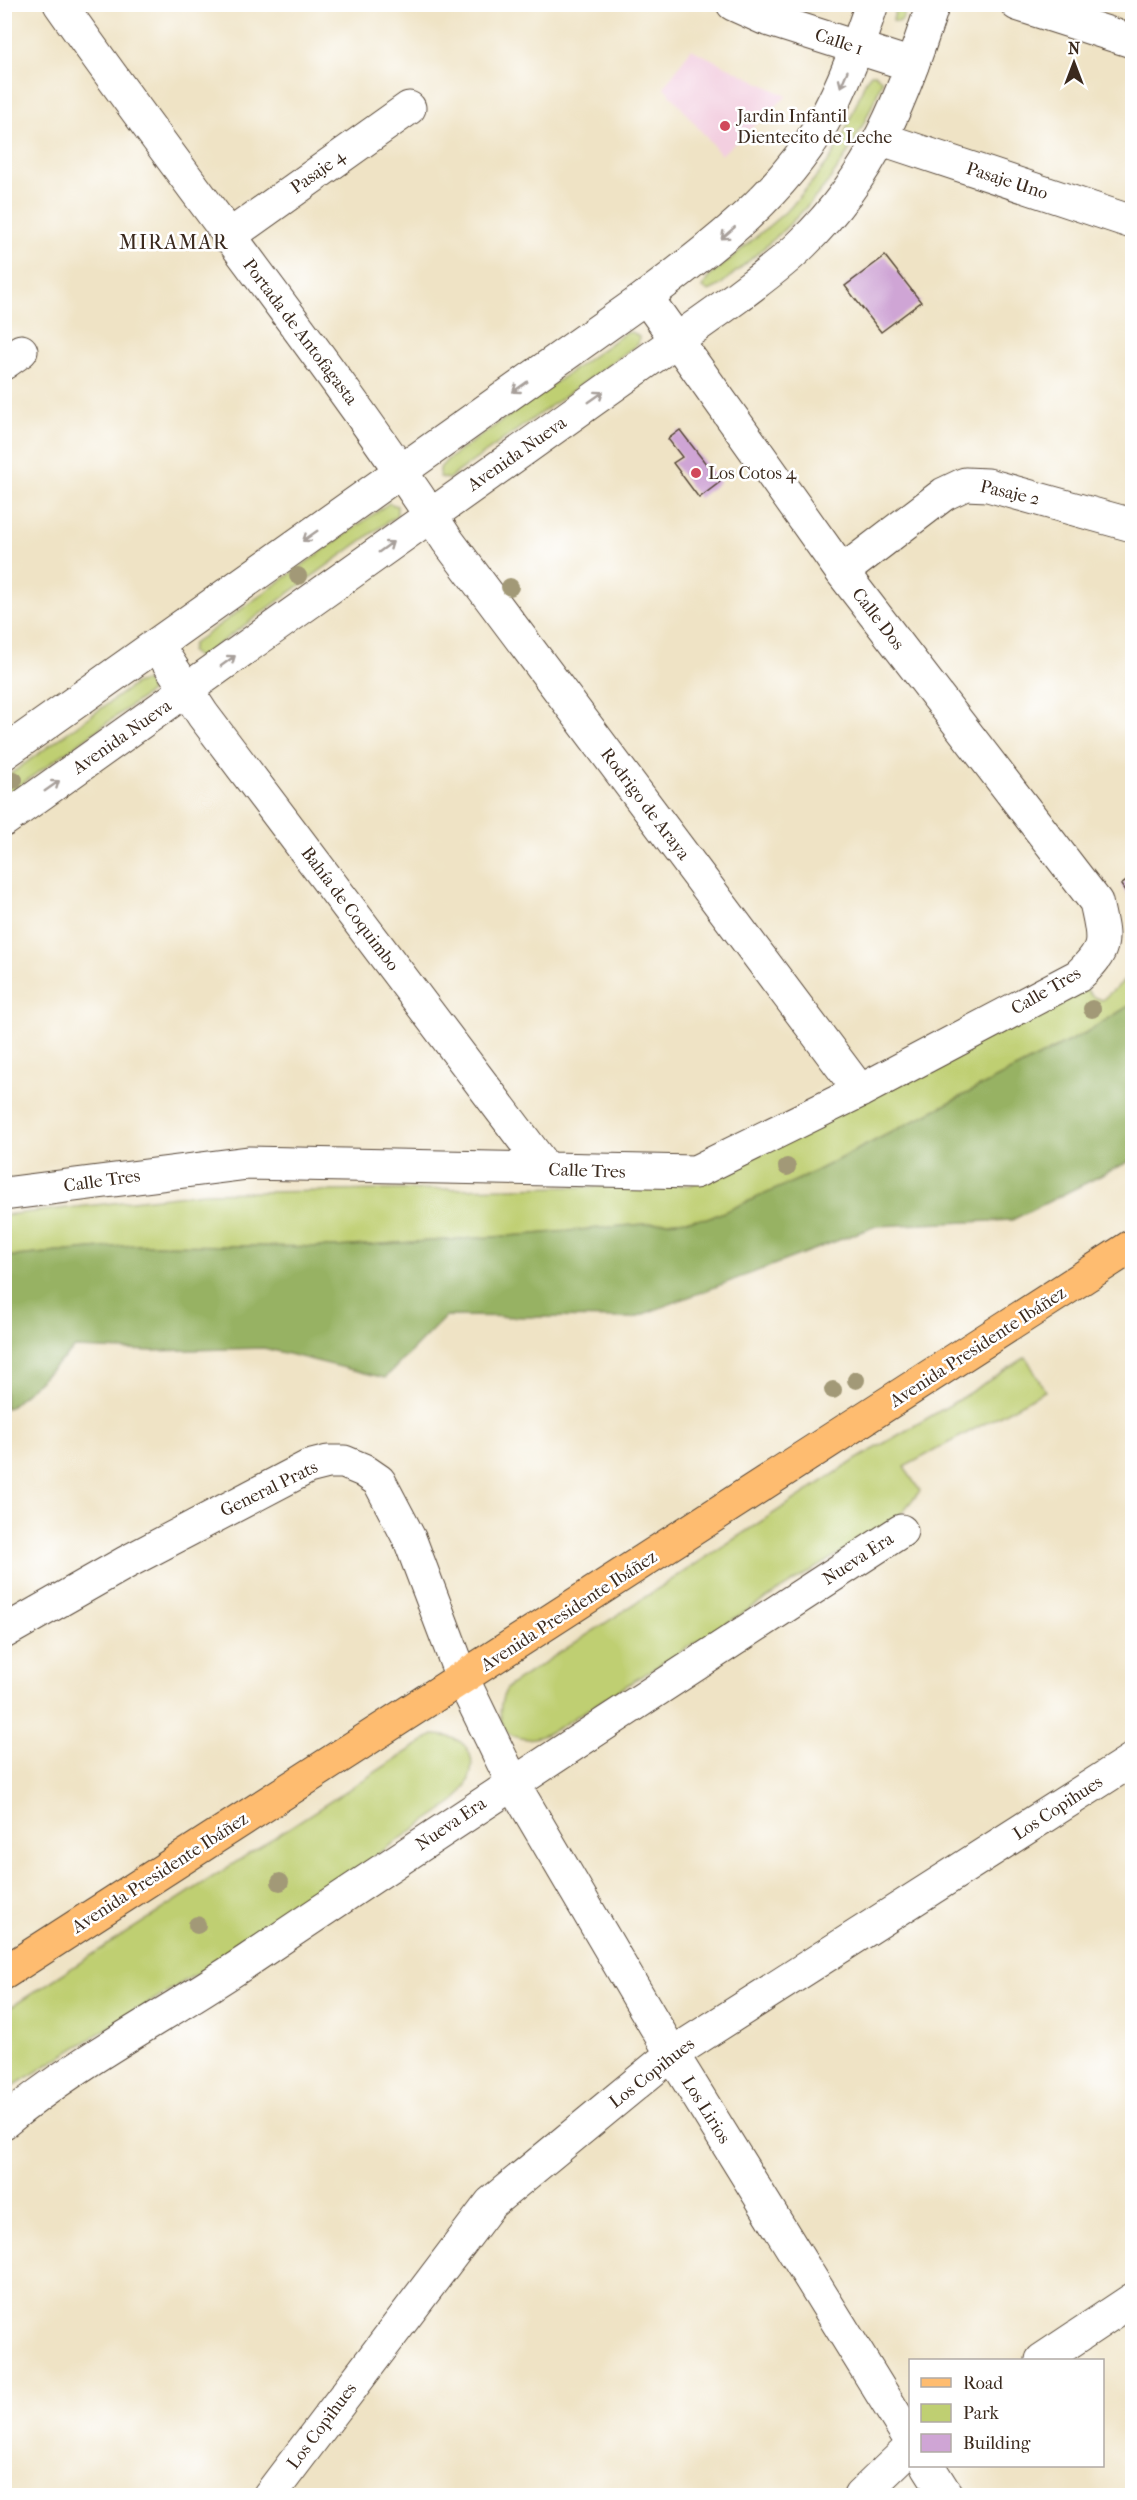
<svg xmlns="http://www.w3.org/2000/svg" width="1137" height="2500" font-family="'IM FELL French Canon',serif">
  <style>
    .built { fill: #f3cfe0 }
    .green { fill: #bfcf72; stroke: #7d7c48; stroke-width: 1.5 }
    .forest { fill: #97b264; stroke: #696e41; stroke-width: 1.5 }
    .building { fill: #cfa5d5 }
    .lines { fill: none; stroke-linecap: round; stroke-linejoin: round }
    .minor-casing { stroke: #564637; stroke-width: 35 }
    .tertiary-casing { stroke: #564637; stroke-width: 35 }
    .primary-casing { stroke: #564637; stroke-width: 35 }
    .minor { stroke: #fff; stroke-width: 33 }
    .tertiary { stroke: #fff; stroke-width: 33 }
    .primary { stroke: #febc70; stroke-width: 33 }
    .tree { fill: #a29977 }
    .oneway { stroke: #a79f9a }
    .poi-dot { fill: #d1495b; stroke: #fff; stroke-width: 2 }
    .labels { text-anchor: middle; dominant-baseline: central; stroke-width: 5; stroke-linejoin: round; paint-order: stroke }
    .street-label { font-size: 18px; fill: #3b2a1e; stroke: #fff }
    .poi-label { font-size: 18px; fill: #3b2a1e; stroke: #fff; text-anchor: start }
    .neighbourhood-label { font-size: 20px; letter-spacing: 1.5px; fill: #3b2a1e; stroke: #fff }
  </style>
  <rect width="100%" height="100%" fill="#fff"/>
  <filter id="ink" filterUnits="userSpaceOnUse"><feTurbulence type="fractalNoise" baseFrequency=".0167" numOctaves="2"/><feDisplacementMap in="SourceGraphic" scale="12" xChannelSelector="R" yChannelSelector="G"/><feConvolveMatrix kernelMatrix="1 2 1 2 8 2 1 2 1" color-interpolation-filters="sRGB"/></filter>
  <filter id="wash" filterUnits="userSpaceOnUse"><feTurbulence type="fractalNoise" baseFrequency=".008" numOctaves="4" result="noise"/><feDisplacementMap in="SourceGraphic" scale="24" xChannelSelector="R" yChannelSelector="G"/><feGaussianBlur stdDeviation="1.35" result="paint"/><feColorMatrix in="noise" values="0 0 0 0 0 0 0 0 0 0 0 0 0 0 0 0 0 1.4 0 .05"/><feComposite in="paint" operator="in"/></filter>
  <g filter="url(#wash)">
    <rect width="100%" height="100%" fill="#efe3c5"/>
    <path class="built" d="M691,49l96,47 -66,59 -57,-68z"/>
    <path class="green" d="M788,5h46l-3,3 -25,3z
      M896,5h11l-5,15 -4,2 -5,-1z
      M871,74h5l6,7c-38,101 -83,138 -163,205l-10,5 -7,-3 6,-10 82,-70 22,-26 19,-24 13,-24 22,-54z
      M632,332l7,5 -1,7 -190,135 -8,-2v-9l7,-8 178,-127z
      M389,503l8,3v9l-198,143 -8,-6 2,-8z
      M144,681l6,4v7l-145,104v-18l130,-94z
      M1132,974v30l-47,29 -281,144 -94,41 -186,17 -187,12 -202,-2 -130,12v-42l199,-22 487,-8 391,-201 10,12 10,4z
      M1026,1357l19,34 -141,76 16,24 -22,26 -340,211c-13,7 -26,14 -41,9 -23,-6 -19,-40 -7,-52l347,-226 93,-54z
      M433,1735c47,0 48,40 20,68l-211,143 -237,145v-80z"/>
    <path class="forest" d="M1132,1004v156l-120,60 -136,6 -243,92 -187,-2 -61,62 -121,-30 -112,3 -77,-3 -65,59 -5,1v-151l130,-12 202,2 187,-12 186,-17 94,-41 281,-144z"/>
    <g id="blocks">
      <path class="building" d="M885,256l36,46 -40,30 -36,-46z
        M680,430l40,52 -21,16 -26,-35 9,-6 -14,-18z
        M1132,877v24l-11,-16z"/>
    </g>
  </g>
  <g filter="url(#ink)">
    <use href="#blocks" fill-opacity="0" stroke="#564637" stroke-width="1.5"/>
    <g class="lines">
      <defs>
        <path id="minor" d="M60,4c127,181 266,352 387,536l413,551
          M733,4l31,14 148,47
          M1017,4l115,37
          M882,139l250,83
          M228,237l181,-129
          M4,363l17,-12
          M842,572l102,-78 21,-10 23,1 144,40
          M157,645l46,70 343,454
          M4,1194l244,-31 447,9 165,-81 218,-115c31,-29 26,-36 18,-74l-254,-330 -196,-275
          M4,1632l123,-70 181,-95 20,-5h16l19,8 16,11 31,59 53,140 50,103 159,271 238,385
          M4,2122c78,-65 169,-110 252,-167 214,-144 429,-284 645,-424
          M1042,2360l90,-60
          M928,2466l19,30
          M269,2496l222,-293 181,-149 460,-294
          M860,2496l50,-48"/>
        <path id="tertiary" d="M4,753l642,-456c66,-50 135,-101 177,-175 21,-37 35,-77 49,-118
          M4,820l733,-523c22,-17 45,-33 65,-53 72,-70 100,-145 131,-240"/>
        <path id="primary" d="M4,1973l1128,-727"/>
      </defs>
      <use href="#minor" class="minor-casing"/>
      <use href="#tertiary" class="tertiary-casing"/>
      <use href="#primary" class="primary-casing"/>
      <use href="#minor" class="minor"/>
      <use href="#tertiary" class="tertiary"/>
      <use href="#primary" class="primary"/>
    </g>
    <g class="tree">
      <circle cx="298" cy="576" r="9"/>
      <circle cx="510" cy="587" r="9"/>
      <circle cx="14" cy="780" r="9"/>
      <circle cx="1092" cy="1009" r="9"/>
      <circle cx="787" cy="1167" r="9"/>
      <circle cx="856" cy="1380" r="9"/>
      <circle cx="833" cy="1390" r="9"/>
      <circle cx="280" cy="1882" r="9"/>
      <circle cx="197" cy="1925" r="9"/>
    </g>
    <defs><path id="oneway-shaft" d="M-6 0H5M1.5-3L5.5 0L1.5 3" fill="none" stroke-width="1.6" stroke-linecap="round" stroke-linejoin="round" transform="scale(1.5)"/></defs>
    <g class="oneway">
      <use href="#oneway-shaft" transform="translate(844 79) rotate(113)"/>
      <use href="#oneway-shaft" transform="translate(728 233) rotate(139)"/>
      <use href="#oneway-shaft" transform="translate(520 387) rotate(145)"/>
      <use href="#oneway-shaft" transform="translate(596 397) rotate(-35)"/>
      <use href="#oneway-shaft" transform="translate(310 536) rotate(145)"/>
      <use href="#oneway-shaft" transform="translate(386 547) rotate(-36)"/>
      <use href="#oneway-shaft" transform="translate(228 661) rotate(-36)"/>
      <use href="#oneway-shaft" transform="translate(52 786) rotate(-35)"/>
    </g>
  </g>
  <g class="poi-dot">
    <circle cx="725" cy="126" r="6"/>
    <circle cx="696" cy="473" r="6"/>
  </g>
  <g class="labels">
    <g class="street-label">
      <text transform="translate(839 42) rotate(18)">Calle 1</text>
      <text transform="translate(318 172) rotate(-35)">Pasaje 4</text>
      <text transform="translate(1007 181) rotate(18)">Pasaje Uno</text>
      <text transform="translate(300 332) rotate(53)">Portada de Antofagasta</text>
      <text transform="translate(517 454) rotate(-35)">Avenida Nueva</text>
      <text transform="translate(1010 493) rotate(13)">Pasaje 2</text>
      <text transform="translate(878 619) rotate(52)">Calle Dos</text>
      <text transform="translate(122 737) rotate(-35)">Avenida Nueva</text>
      <text transform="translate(645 804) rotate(53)">Rodrigo de Araya</text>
      <text transform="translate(350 909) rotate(53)">Bahía de Coquimbo</text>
      <text transform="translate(1046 991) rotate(-30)">Calle Tres</text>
      <text transform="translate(587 1171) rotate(2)">Calle Tres</text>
      <text transform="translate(102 1181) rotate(-8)">Calle Tres</text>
      <text transform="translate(978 1347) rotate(-33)">Avenida Presidente Ibáñez</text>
      <text transform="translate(269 1489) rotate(-26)">General Prats</text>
      <text transform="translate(858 1559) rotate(-33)">Nueva Era</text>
      <text transform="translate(569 1611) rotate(-33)">Avenida Presidente Ibáñez</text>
      <text transform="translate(1058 1808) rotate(-33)">Los Copihues</text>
      <text transform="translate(451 1824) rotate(-34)">Nueva Era</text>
      <text transform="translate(160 1873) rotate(-33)">Avenida Presidente Ibáñez</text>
      <text transform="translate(652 2073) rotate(-38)">Los Copihues</text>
      <text transform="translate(706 2110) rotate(58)">Los Lirios</text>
      <text transform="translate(322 2426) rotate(-53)">Los Copihues</text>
    </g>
    <g class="poi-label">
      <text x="737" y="116">Jardin Infantil<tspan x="737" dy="21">Dientecito de Leche</tspan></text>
      <text x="708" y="473">Los Cotos 4</text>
    </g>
    <g class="neighbourhood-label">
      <text x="174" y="242">MIRAMAR</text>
    </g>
  </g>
  <rect width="1137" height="2500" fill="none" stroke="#fff" stroke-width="24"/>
  <rect x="909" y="2359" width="195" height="108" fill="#ffffff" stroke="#b1aaa5" stroke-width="1.5"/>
  <rect x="921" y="2378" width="30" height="9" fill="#febc70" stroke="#b1aaa5" stroke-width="1.5"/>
  <text x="963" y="2389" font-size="18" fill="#3b2a1e">Road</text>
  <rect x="921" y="2404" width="30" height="18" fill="#bfcf72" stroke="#b1aaa5" stroke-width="1.5"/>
  <text x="963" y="2419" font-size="18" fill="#3b2a1e">Park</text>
  <rect x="921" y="2434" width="30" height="18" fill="#cfa5d5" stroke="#b1aaa5" stroke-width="1.5"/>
  <text x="963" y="2449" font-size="18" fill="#3b2a1e">Building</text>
  <g transform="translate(1074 63)" stroke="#ffffff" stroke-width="4.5" paint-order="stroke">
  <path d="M0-4.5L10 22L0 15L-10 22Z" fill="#3b2a1e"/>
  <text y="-9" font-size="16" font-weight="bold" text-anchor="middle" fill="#3b2a1e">N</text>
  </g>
</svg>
